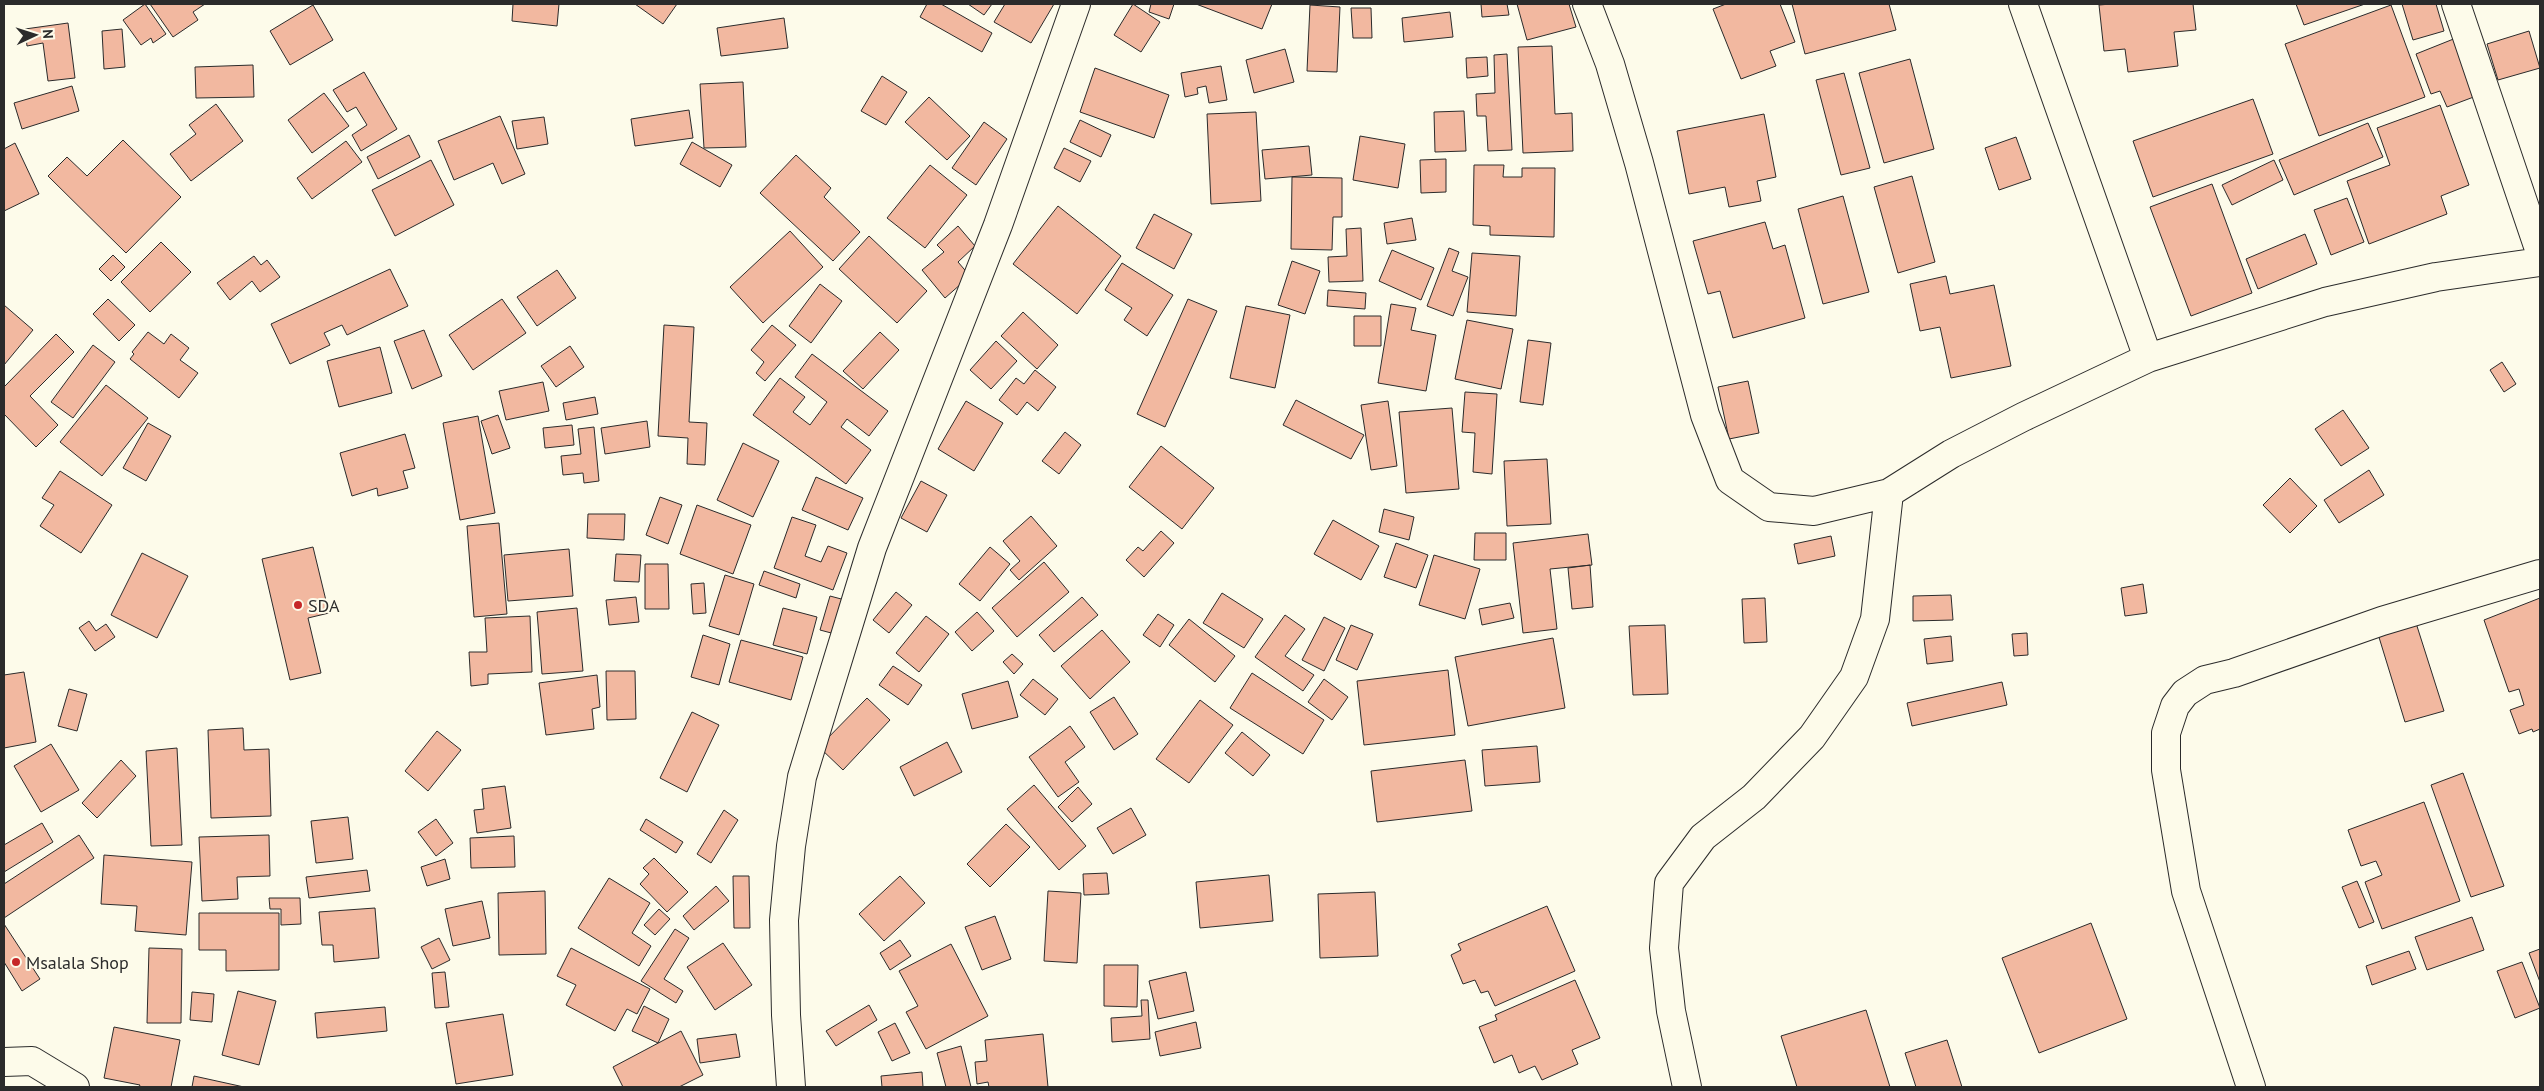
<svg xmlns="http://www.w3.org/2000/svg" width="2544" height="1091" font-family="'PT Sans',sans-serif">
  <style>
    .building { fill: #f2b8a0; stroke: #2b2b2b }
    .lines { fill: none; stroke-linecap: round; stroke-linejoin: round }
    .street-casing { stroke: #2b2b2b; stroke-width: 30 }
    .street { stroke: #fdfbea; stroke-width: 28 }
    .poi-dot { fill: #c62828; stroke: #fdfbea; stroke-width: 2 }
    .labels { text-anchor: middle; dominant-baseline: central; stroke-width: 4; stroke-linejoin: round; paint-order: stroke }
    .poi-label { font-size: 18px; fill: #2b2b2b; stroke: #fdfbea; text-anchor: start }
  </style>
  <rect width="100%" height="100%" fill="#fdfbea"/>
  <path class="building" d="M145,4l21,30 -13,9 -2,-5 -10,7 -18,-25z
    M150,4h55l-12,8 5,8 -25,17z
    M513,4h46l-2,22 -45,-5z
    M635,4h42l-14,20z
    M927,4h14l51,29 -10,19 -62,-35z
    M968,4h24l-8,11z
    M1005,4h49l-23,39 -37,-21z
    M1133,4l27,18 -19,30 -27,-17z
    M1151,4h23l-5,15 -20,-7z
    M1196,4h76l-10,25z
    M1481,4h26l2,11 -27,2z
    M1517,4h52l7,23 -49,13z
    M1726,4h54l15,38 -25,9 6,15 -35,13 -28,-70z
    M1792,4h97l7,26 -91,24z
    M2111,4h82l3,26 -22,2 4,34 -50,6 -3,-23 -21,2 -5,-46z
    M2296,4h69l-61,21z
    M2402,4h34l8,27 -31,9z
    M313,5l20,35 -43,25 -20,-34z
    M1310,5l30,2 -3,65 -30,-1z
    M2391,5l34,92 -106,39 -34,-92z
    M1351,8h20l1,30h-19z
    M1450,12l3,25 -49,5 -2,-24z
    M784,18l4,30 -67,8 -4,-28z
    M68,23l7,55 -27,3 -5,-38 -16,3 -2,-17z
    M122,29l3,38 -21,2 -2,-38z
    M2529,31l11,37 -42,12 -11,-36z
    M2456,38l23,57 -32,12 -7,-16 -9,3 -15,-40z
    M1552,46l3,68 17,-1 1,38 -50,2 -5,-106z
    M1285,49l9,33 -40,11 -8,-33z
    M1507,54l5,96 -24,1 -2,-35h-9l-1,-22 19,-1 -1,-38z
    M1487,57l1,19 -21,2 -1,-20z
    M1910,59l24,90 -50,14 -25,-90z
    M253,65l1,32 -58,1 -1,-31z
    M1221,66l6,34 -18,3 -3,-17 -9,2 1,6 -13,3 -4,-24z
    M1095,68l74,27 -15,43 -74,-26z
    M364,72l33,57 -36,22 -9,-16 15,-10 -11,-18 -9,5 -14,-22z
    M1844,73l26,95 -29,7 -25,-95z
    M882,76l25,16 -21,33 -25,-14z
    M743,82l3,65 -42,1 -4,-64z
    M72,86l7,25 -57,18 -8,-26z
    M324,93l25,33 -37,27 -24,-33z
    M929,97l41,39 -23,24 -42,-38z
    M2253,99l20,55 -120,43 -20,-56z
    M216,104l27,37 -52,40 -21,-27 26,-20 -7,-9z
    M2440,105l29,80 -28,11 6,18 -78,30 -22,-63 43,-16 -13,-37z
    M689,110l4,28 -58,8 -4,-27z
    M1464,111l2,40 -31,1 -1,-40z
    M1256,112l5,89 -50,3 -4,-90z
    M1764,114l12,63 -19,4 4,20 -32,6 -4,-20 -36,7 -12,-63z
    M500,116l25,58 -23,10 -9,-21 -39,17 -16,-39z
    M544,117l4,27 -31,5 -5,-28z
    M1080,120l31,15 -10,22 -31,-15z
    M984,122l23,17 -31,46 -24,-17z
    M2368,123l15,34 -89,38 -15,-35z
    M409,135l11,22 -42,22 -11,-22z
    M1360,136l45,8 -7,44 -45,-8z
    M2016,137l15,42 -32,11 -14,-42z
    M123,140l58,57 -55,56 -78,-77 19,-19 20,19z
    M346,141l16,21 -50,37 -15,-21z
    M692,142l40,23 -12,22 -40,-23z
    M15,143l24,51 -35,17v-62z
    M1309,146l3,29 -47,4 -3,-29z
    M1064,148l27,13 -11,21 -26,-14z
    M796,155l35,33 -7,9 36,35 -27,29 -73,-68z
    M1446,159v33l-25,1 -1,-33z
    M431,160l23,45 -59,31 -23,-46z
    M2274,160l9,20 -51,25 -10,-20z
    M930,165l37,30 -42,53 -38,-30z
    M1474,165h30l-1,12h19v-9h33l-1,69 -64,-2v-9l-17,-1z
    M1912,176l23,86 -37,11 -24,-86z
    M1292,177l50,1v39h-9l-1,33 -41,-1z
    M2212,184l40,109 -61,23 -41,-109z
    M1843,196l26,96 -46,12 -25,-95z
    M2347,198l17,44 -33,13 -17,-45z
    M1058,206l63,50 -44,58 -64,-50z
    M1154,214l38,20 -18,35 -38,-21z
    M1412,218l4,22 -29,4 -3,-21z
    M1765,222l8,27 12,-4 20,73 -72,20 -13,-47 -12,3 -15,-53z
    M958,226l17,20 -17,16 12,14 -25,22 -23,-28 22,-18 -7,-7z
    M1361,228l2,53 -34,1 -1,-25 19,-1 -1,-27z
    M790,231l33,36 -60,56 -33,-36z
    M2305,234l12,30 -59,25 -12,-30z
    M869,236l58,55 -30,32 -58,-54z
    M161,242l30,30 -41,40 -29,-30z
    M1449,248l10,4 -7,19 16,6 -15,39 -26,-10z
    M1392,250l42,18 -13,32 -42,-19z
    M1472,253l48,3 -4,60 -49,-4z
    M113,255l12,12 -14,14 -12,-12z
    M254,256l7,9 6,-5 13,17 -20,15 -8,-11 -22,19 -13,-17z
    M1292,261l28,10 -15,43 -27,-9z
    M1122,263l51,32 -26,41 -23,-16 8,-12 -27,-18z
    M390,269l18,37 -61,29 -5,-10 -18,8 6,12 -40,19 -19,-40z
    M557,270l19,28 -39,28 -20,-29z
    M1946,276l4,18 44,-9 17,81 -60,12 -11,-51 -20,4 -10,-47z
    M820,284l22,17 -31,42 -22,-17z
    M1328,290l38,3 -1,16 -38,-3z
    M108,299l27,26 -16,16 -26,-27z
    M502,299l24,34 -53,37 -24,-35z
    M1188,299l29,12 -52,116 -28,-13z
    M1391,304l25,4 -5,22 25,5 -10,56 -48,-8z
    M4,305l29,25 -29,35z
    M1246,306l44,9 -15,73 -45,-10z
    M1023,312l35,33 -21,24 -36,-33z
    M1354,316h27v30h-27z
    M1467,320l46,9 -12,60 -46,-10z
    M664,325l30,2 -5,95 18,1 -2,42 -18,-1 1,-26 -30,-2z
    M772,325l24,20 -31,36 -9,-8 8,-11 -13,-12z
    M424,330l18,46 -30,13 -18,-48z
    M148,332l16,12 7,-10 18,14 -9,12 18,13 -19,25 -49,-39 4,-5 -2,-2z
    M880,332l19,18 -36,39 -20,-18z
    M56,334l18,18 -44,44 28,29 -22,22 -32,-33v-27z
    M1528,340l23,3 -8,62 -23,-3z
    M996,341l21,20 -26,28 -21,-19z
    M93,345l22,17 -42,56 -22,-16z
    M570,346l14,21 -28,20 -15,-21z
    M380,347l12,46 -53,14 -12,-46z
    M812,354l76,57 -19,25 -22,-17 -6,8 30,23 -25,34 -93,-69 27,-37 25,19 -12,15 17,13 17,-23 -32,-25z
    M2502,362l14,22 -12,8 -14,-22z
    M1035,370l21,17 -18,24 -11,-9 -10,13 -18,-15 17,-22 8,6z
    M1748,381l11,52 -30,6 -11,-52z
    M543,382l6,29 -43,9 -7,-29z
    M106,385l42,33 -46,58 -42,-34z
    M1465,392l32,2 -5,80 -19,-2 2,-39 -13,-1z
    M595,397l3,17 -32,6 -3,-17z
    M1296,400l68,35 -13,24 -68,-34z
    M966,401l37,22 -29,48 -36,-22z
    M1388,401l9,65 -26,4 -10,-65z
    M1452,408l7,81 -53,4 -7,-81z
    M2343,410l26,38 -28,18 -26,-37z
    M498,415l12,33 -18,6 -11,-33z
    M478,416l17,97 -35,7 -17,-97z
    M647,421l3,26 -45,7 -4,-26z
    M148,423l23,13 -25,45 -23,-13z
    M572,425l2,20 -29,3 -2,-20z
    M594,427l5,54 -15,2 -1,-10 -20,2 -2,-19 20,-2 -3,-25z
    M1065,432l16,13 -22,29 -17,-13z
    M405,434l10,34 -12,3 5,17 -30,8 -1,-8 -25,8 -12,-43z
    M743,443l36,18 -26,56 -36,-17z
    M1161,446l53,42 -32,41 -53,-42z
    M1547,459l4,65 -44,2 -3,-65z
    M2369,470l15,25 -45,28 -15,-23z
    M60,471l52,34 -31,48 -41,-27 14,-21 -12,-7z
    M816,477l47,21 -15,32 -46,-20z
    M2290,478l27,28 -27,27 -27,-28z
    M921,481l26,14 -20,37 -26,-14z
    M660,497l22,8 -14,39 -22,-9z
    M697,505l54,20 -18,49 -53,-20z
    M1384,509l30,8 -5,23 -30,-8z
    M588,514h37l-1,26 -37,-2z
    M1031,516l26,30 -38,34 -9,-10 10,-9 -17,-20z
    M792,517l24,8 -11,31 16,6 7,-16 19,7 -14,37 -59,-22z
    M1333,520l46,26 -18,34 -47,-26z
    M499,523l8,91 -33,3 -7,-91z
    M1161,531l13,12 -30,34 -18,-17 12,-13 5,4z
    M1475,533h31v27h-32z
    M1588,534l4,31 -42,4 7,60 -34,4 -10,-90z
    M1831,536l4,20 -37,8 -4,-20z
    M1396,543l32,12 -12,33 -32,-11z
    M313,547l16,66 -21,5 13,55 -31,7 -28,-121z
    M990,547l20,17 -30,37 -21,-17z
    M569,549l4,47 -65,5 -4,-46z
    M142,553l46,23 -31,62 -46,-23z
    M616,554l25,1 -2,27 -25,-1z
    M1434,555l46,14 -15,50 -46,-14z
    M1044,562l25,30 -52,45 -25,-29z
    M645,564h23l1,45h-24z
    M1590,565l3,42 -21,2 -4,-41z
    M764,571l36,13 -4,14 -37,-13z
    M725,575l29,9 -15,51 -30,-9z
    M704,583l2,30 -13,1 -2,-30z
    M2143,584l4,29 -22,3 -4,-28z
    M896,592l16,13 -23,28 -16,-13z
    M1222,593l41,26 -19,29 -41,-25z
    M1951,595l2,25 -40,1v-25z
    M830,596l15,4 -10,34 -15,-4z
    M636,597l3,25 -30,3 -3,-25z
    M1082,597l16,18 -44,37 -15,-17z
    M1765,598l2,44 -23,1 -2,-44z
    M2540,598v131l-7,3 -1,-3 -13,5 -9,-24 14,-5 -5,-16 -10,3 -25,-72z
    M1510,603l4,15 -32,7 -3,-16z
    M577,608l6,63 -41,3 -5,-62z
    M783,608l34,9 -10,37 -34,-9z
    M977,612l17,19 -22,20 -17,-19z
    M1158,614l16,11 -14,22 -17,-12z
    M1285,615l20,14 -20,27 29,19 -11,16 -48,-34z
    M530,616l2,56 -44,2v10l-17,2 -2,-34h18l-2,-34z
    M926,616l23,18 -30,38 -23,-19z
    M1324,617l21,11 -21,43 -22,-11z
    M1189,619l46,37 -20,26 -46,-37z
    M89,621l7,10 10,-7 9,13 -20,14 -16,-23z
    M2416,623l28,88 -39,11 -27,-88z
    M1351,625l22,9 -16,36 -21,-10z
    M1665,625l3,69 -35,1 -4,-69z
    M1102,630l28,32 -40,37 -29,-33z
    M2027,633l1,22 -14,1 -2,-22z
    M703,635l27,9 -11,41 -28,-8z
    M1951,636l2,25 -26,3 -3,-25z
    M1553,638l12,70 -97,18 -13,-69z
    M741,640l62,17 -12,43 -62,-18z
    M1012,654l11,10 -9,10 -11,-12z
    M893,666l29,19 -14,20 -29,-20z
    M1448,670l7,65 -91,10 -7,-64z
    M606,671h29l1,48 -29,1z
    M24,672l12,70 -32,6v-73z
    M1252,673l72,47 -21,34 -73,-46z
    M597,675l3,32 -8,2 2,20 -48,6 -7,-52z
    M1033,679l25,20 -13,16 -25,-20z
    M1324,679l24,18 -16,23 -24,-18z
    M1008,681l10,36 -46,12 -10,-35z
    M2002,682l5,23 -95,21 -5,-23z
    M69,689l18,5 -10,37 -19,-5z
    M1114,697l24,37 -24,16 -24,-38z
    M867,698l23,22 -47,50 -24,-23z
    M1200,700l33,25 -44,58 -33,-24z
    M692,712l27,13 -32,67 -27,-14z
    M1070,726l15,21 -20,15 14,20 -21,15 -29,-40z
    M243,728l1,22 25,-1 2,67 -60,2 -3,-88z
    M437,731l24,19 -33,41 -23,-20z
    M1242,732l28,23 -17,21 -28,-23z
    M947,742l15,30 -48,24 -14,-29z
    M51,744l28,46 -38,22 -27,-46z
    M1537,746l3,36 -55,4 -3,-36z
    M177,748l5,97 -31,1 -5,-95z
    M121,760l15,16 -39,42 -15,-15z
    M1465,760l7,51 -95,11 -6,-51z
    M2463,773l41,113 -33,11 -40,-112z
    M1034,785l52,61 -27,24 -52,-61z
    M505,786l6,42 -34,5 -3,-23 10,-1 -2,-20z
    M1078,787l14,17 -20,18 -14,-15z
    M2424,802l36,99 -78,28 -17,-47 17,-7 -6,-14 -15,5 -13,-36z
    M1131,808l15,27 -33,19 -16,-26z
    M724,810l14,10 -27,43 -14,-9z
    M348,817l5,42 -37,4 -5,-42z
    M436,819l17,24 -17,13 -18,-24z
    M646,819l37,23 -7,11 -36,-23z
    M42,823l11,19 -49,30v-27z
    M1006,824l24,23 -40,40 -23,-23z
    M79,835l15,23 -90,60v-34z
    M269,835l1,41 -33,1 1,22 -36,2 -3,-64z
    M514,836l1,31 -44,1 -1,-30z
    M104,855l88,7 -6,73 -51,-4 2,-25 -36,-2z
    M654,858l34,34 -21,20 -27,-28 9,-10 -6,-6z
    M445,859l5,20 -23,7 -6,-19z
    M367,870l3,21 -61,7 -3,-21z
    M1107,873l2,21 -25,1 -1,-21z
    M1269,875l4,46 -73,7 -4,-46z
    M733,876h16l1,52h-16z
    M900,876l25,27 -41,38 -25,-27z
    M609,878l41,25 -18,30 19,13 -12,20 -61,-38z
    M2357,881l17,41 -15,6 -17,-41z
    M716,886l13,15 -35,29 -11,-14z
    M545,891l1,63 -47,1 -1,-62z
    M1048,891l33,2 -4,70 -33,-2z
    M1375,892l3,64 -58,2 -2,-64z
    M269,898h31l1,26 -20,1v-16h-11z
    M482,901l8,37 -37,8 -8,-37z
    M1547,906l28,65 -80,35 -7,-15 -7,2 -6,-13 -12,4 -12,-29 10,-5 -3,-6z
    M375,908l4,50 -45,4 -1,-17h-11l-3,-33z
    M659,909l11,10 -15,16 -11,-10z
    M199,913h80v57l-53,1v-21h-27z
    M995,916l16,43 -29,11 -17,-43z
    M2472,917l12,33 -57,20 -12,-33z
    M2091,923l36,96 -88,34 -37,-95z
    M4,924l36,55 -18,12 -18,-29z
    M675,929l14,9 -25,41 19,12 -7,12 -35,-22z
    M439,938l11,22 -18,9 -11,-22z
    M900,940l11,16 -21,14 -10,-17z
    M723,943l29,42 -37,25 -28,-43z
    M951,944l37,72 -62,33 -20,-37 12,-6 -19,-35z
    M149,948l33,1 -1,74h-34z
    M571,948l79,41 -13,25 -10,-5 -12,22 -49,-26 10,-20 -19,-9z
    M2540,949v33l-11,-29z
    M2409,951l7,18 -44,16 -6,-19z
    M2522,962l18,46 -25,10 -18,-47z
    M1104,965h34l-1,42 -33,-1z
    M445,972l4,35 -14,1 -3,-35z
    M1186,972l8,39 -36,8 -9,-38z
    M1575,980l25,58 -28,12 6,14 -36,16 -7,-14 -16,7 -7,-18 -18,8 -15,-36 18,-7 -2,-5z
    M238,991l38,10 -17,64 -37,-10z
    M192,992l22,2 -2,28 -22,-2z
    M1141,1000h7l2,39 -38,3 -1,-24 31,-2z
    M869,1005l8,15 -41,26 -10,-15z
    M644,1006l25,13 -11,24 -26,-12z
    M385,1007l2,24 -70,7 -2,-25z
    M1866,1010l24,77h-93l-16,-51z
    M503,1014l10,61 -57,9 -10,-61z
    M1196,1022l5,26 -41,8 -5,-24z
    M895,1023l15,30 -18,8 -14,-29z
    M114,1027l66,13 -9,47h-32l1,-2 -36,-7z
    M681,1031l22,44 -24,12h-56l-10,-20z
    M736,1034l4,23 -40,6 -3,-24z
    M1043,1034l5,53h-59l-1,-5 -11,2 -2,-22 12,-1 -2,-21z
    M1947,1040l15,47h-46l-11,-34z
    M961,1046l10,41h-25l-9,-34z
    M922,1072l1,15h-41l-1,-11z
    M194,1076l50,11h-52z"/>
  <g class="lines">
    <defs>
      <path id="street" d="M1587,4l23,60 29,99 66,252 25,65 39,27 45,4 75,-18 62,-39 72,-37 125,-59 177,-56 111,-25 104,-15
        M2023,4l125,354
        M2456,4l84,248
        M4,1062l28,-1 43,26
        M791,1087l-5,-72 -2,-95 7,-74 11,-69 70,-229 126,-323 78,-221
        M1687,1087l-16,-76 -7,-63 5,-65 34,-46 51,-40 58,-60 42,-60 21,-58 14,-126
        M2251,1087l-65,-196 -20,-121v-37l9,-27 10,-13 20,-13 29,-7 148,-52 158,-47"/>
    </defs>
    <use href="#street" class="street-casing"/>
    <use href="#street" class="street"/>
  </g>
  <g class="poi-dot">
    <circle cx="298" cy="605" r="5"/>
    <circle cx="16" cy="962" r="5"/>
  </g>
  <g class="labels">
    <g class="poi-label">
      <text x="308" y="605">SDA</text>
      <text x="26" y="962">Msalala Shop</text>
    </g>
  </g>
  <rect width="2544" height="1091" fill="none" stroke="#2b2b2b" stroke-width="10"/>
  <g transform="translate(35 35) rotate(86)" stroke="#fdfbea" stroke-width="4" paint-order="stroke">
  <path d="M0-4L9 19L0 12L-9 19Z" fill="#2b2b2b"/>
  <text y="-8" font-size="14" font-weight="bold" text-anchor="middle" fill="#2b2b2b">N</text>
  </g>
</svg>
